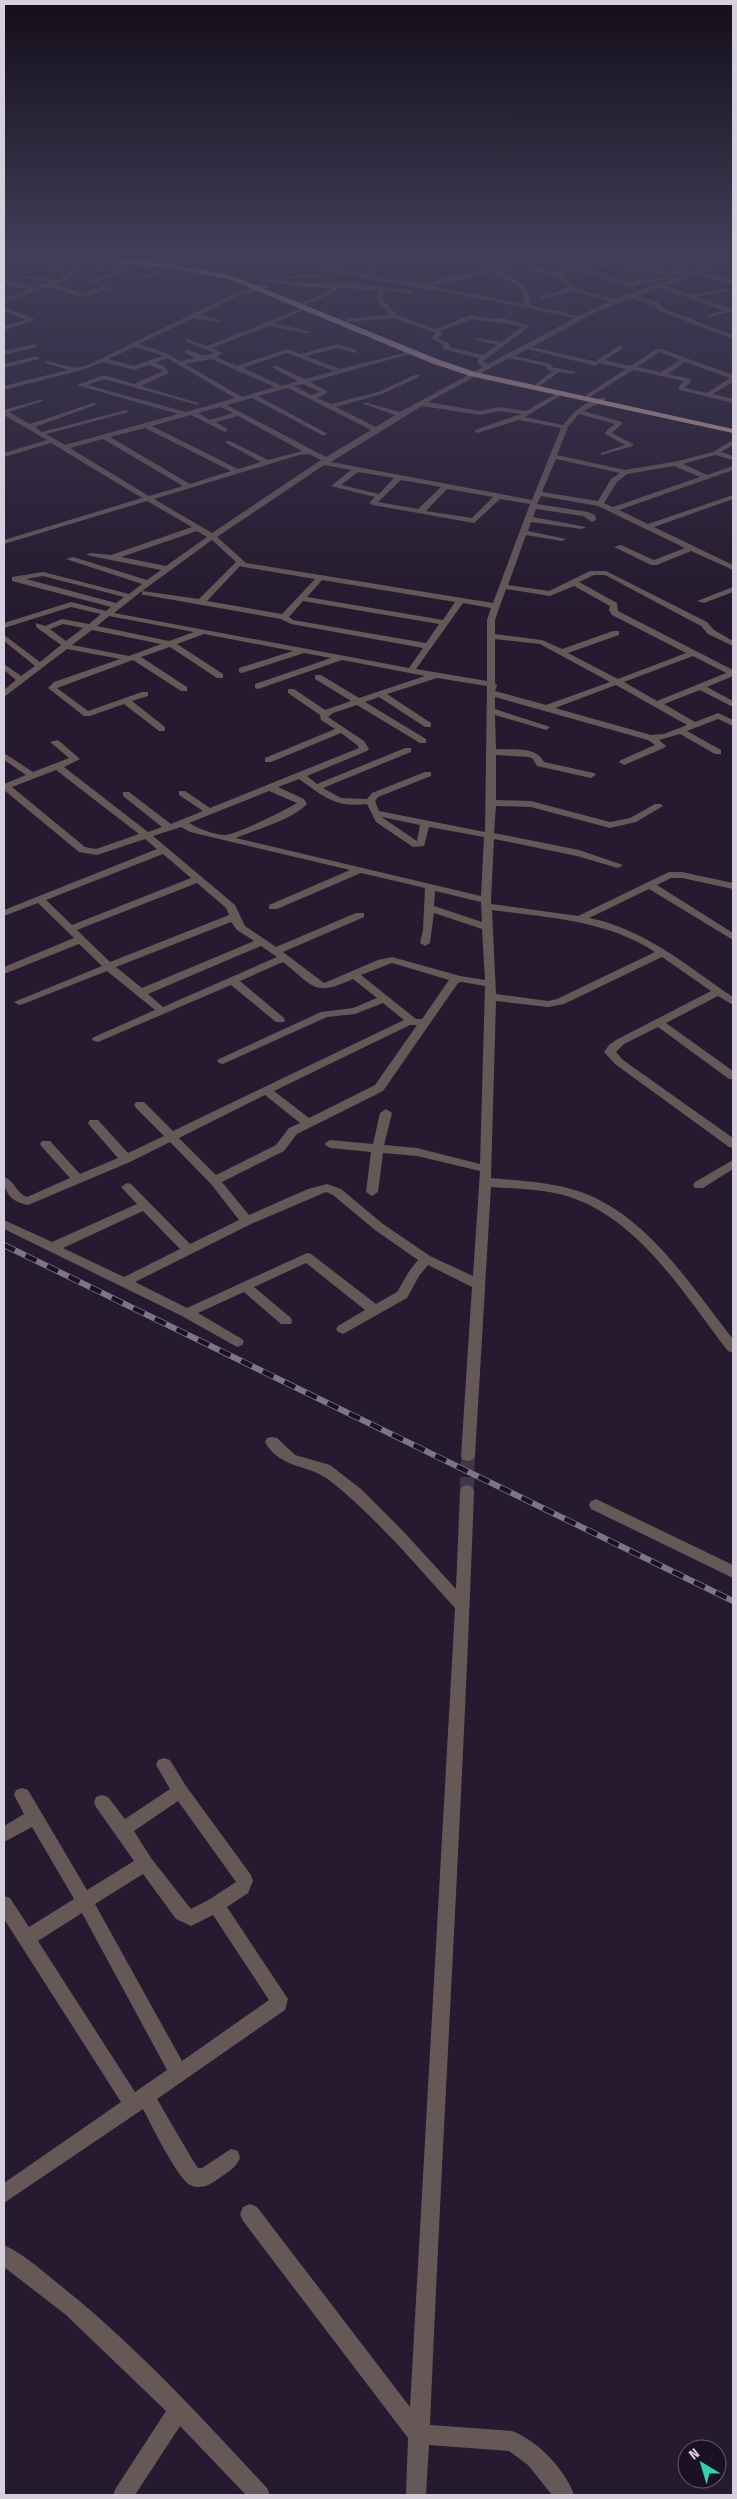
<svg xmlns="http://www.w3.org/2000/svg" width="737" height="2499" font-family="'Fira Sans Condensed',sans-serif">
  <style>
    .lines { fill: none; stroke-linecap: round; stroke-linejoin: round }
    .minor-tunnel { stroke: #403549; stroke-width: 14; stroke-dasharray: 14 7; stroke-linecap: butt }
    .minor { fill: #665857; fill-rule: evenodd }
    .highway { fill: #caa6a3; fill-rule: evenodd }
    .rail-casing { stroke: #7e7587; stroke-width: 6 }
    .rail { stroke: #1b1025; stroke-width: 4.5; stroke-dasharray: 12; stroke-linecap: butt }
  </style>
  <rect width="100%" height="100%" fill="#251a2f"/>
  <g class="lines">
    <path class="minor-tunnel" d="M467,1491l1,-35"/>
    <path class="minor" d="M67,255l5,1 -15,13 16,1 20,-15 5,1 -32,25 -11,4 27,8 25,-7 2,3 -27,8 -33,-10 -45,15v-4l24,-8 -24,-7v-4l29,9 18,-6 -30,-4 -2,-3 38,5 12,-7 -40,-4 3,-2 18,2z
      M168,255h8l13,6 -4,4h-4l1,-3z
      M314,255l9,2 14,-2 -13,5 -4,5 43,9 17,-14 27,1 26,-6h10l-36,10 -26,-1 -12,11 55,10 17,-6 48,-10 -12,-7 -26,-7c16,0 33,4 46,14l-9,4 -57,13 92,18c7,-19 -17,-23 -28,-30l20,-19h7l-9,8 45,9 14,-4 -44,-13h9l42,11 10,-3 43,2 41,6 10,-5 -25,-11c16,0 31,15 46,12 10,-2 19,-10 29,-12v3l-32,15 32,7v4l-38,-9 -29,11 24,9 36,-6v2l-30,6 36,12 1,5 -5,-2 -20,5v-2l15,-5 -63,-22 -23,8 23,7 2,5 71,27v4l-76,-29 -2,-5 -24,-7 -35,14 -64,35 65,15v-2l24,-15 2,3 -18,12 25,6 27,-17h4l72,26v7l-20,12 20,5v4l-53,-13 -2,-3 6,-6 -51,-11 -43,27h-4v-2l40,-26 -28,-6 -2,3 -69,-17 -12,7 36,8 1,3 24,5 -3,2 -14,-2 -21,15 -2,-1v-2l17,-13 -6,-2 -1,-3 -37,-8 -81,44 52,9 19,-4 27,4 35,-20 2,1v2l-38,23 38,8c10,-12 25,-28 42,-27v2l-21,11 38,11v2l-10,9 21,11v2l-32,9v-2l24,-8 -20,-11 2,-4 8,-6 -36,-10 -11,13 -11,28 68,15 53,-9 35,-9 20,-12v5l-12,7 12,4v4l-18,-5 -32,9 24,11 26,-9v4l-114,40 29,14 85,-29v4l-79,28 79,38v5l-42,-19 -34,14h-6l-37,-18 7,-2 33,15 31,-12 -87,-42 -57,-10 -4,8 51,8 7,3 1,5 -4,2 -9,-6 -47,-7 -3,8 53,10 -4,2 -51,-7 -3,9 38,8 -4,2 -36,-6 -18,50 41,6 41,-20h16l101,51 7,8 19,11v5l-25,-12 -7,-8 -96,-51h-11l-15,7 38,21 1,8 115,59v6l-26,11 26,14v6l-33,-17 -36,14 31,18 23,-9 15,7v6l-15,-7 -31,12 34,19v4h-6l-35,-20 -21,6 7,6 -2,2 -40,17 -5,-3 2,-2 34,-15 -7,-5 -153,-43v12l55,18 -4,3 -51,-15 1,34c15,1 41,-3 48,13l50,11 2,2 -5,3 -54,-12 -4,-7 -4,-2 -33,-2v45l35,1 79,21 20,-4 25,-14h6l2,2 -27,16 -26,6 -79,-21 -35,-1 -2,27 85,17 44,15 -5,3 -41,-12 -83,-17 -3,61v4l87,12 91,-44h13l51,11v6l-51,-11h-11l-14,7 76,48v7l-84,-51 -60,29c56,11 98,48 144,79v8l-15,-9 -52,27 67,48v8h-4l-71,-52 -34,17 -8,8 7,8 110,78v10l-4,-1 -114,-83 -11,-12 5,-7 7,-5 95,-49 -49,-34 -98,47 -16,3 -52,-6 -5,177c30,3 59,4 87,13 69,23 112,94 155,148v14l-5,-2c-43,-55 -87,-130 -158,-154 -25,-8 -53,-8 -79,-10l-16,269 -2,4 -5,1 -5,-1 -2,-4 11,-169 -44,-22 -9,11 -12,22 -64,36 -5,-2 -2,-3 2,-3 27,-16 -59,-47 -52,24 37,31 1,3 -1,3h-10l-37,-32 -46,21 44,26 2,3 -2,3 -5,2 -55,-31 -178,-87v-9l48,22 85,-38 -16,-17 6,-4 4,1 59,60 49,-24 -28,-36 -41,-42 -40,20 -102,43c-16,-3 -24,-11 -24,-28 10,3 13,17 23,20l43,-19 -28,-31 -2,-3 2,-3h8l30,33 38,-16 -28,-32 -2,-3 2,-3h8l30,33 36,-17 -28,-28 -2,-3 2,-3h8l29,29 231,-111 -21,-17 -28,11 -28,3 -104,47 -4,-1 -2,-2 2,-2 102,-47 32,-4 24,-10 -24,-19c-40,18 -38,8 -70,-17l-43,19 44,37 1,2 -1,2h-8l-45,-37 -133,57 -4,-1 -2,-2 2,-2 61,-27 -48,-39 -84,33 -4,1 -5,-3 88,-36 -23,-22 -75,30v-7l70,-29 -36,-35 -34,13v-6l153,-61 -12,-10 -48,16 -18,-3 -75,-62v-6l22,-9 -22,-15v-7l29,19 36,-14 -19,-16 8,-2 22,19 -16,8 84,65 14,-5 -39,-31v-4h6l42,32 32,-13 -24,-16v-4h6l25,17 149,-60 -2,-3 -16,-12 -70,29h-6v-4l70,-29 -14,-9 -1,-5 -32,-22v-4h6l31,21 26,-9 -36,-22v-4h6l38,23 66,-22 -83,-16 -84,29 -3,-1v-4l76,-26 -27,-5 -62,20 -3,-1v-4l54,-17 -89,-17 -27,10 46,30v4h-6l-47,-31 -29,10 46,30v4h-6l-48,-31 -76,28 31,23 54,-19h6v4l-16,5 33,26v4h-6l-35,-27 -34,12h-6l-36,-28 6,-6 66,-23 -53,-10 -63,48v-7l12,-10 -12,-10v-6l17,12 14,-10 -31,-25v-6l36,27 21,-17 -25,-18v-4l9,3 17,-7 27,5 12,-10 -30,-7 -67,21v-5l67,-21 35,9 5,-4 -99,-26v-4l31,-5 86,22 13,-10 -76,-25 7,-2 74,23 14,-10 -75,-15 4,-2 21,2 81,-28 -45,-26 -143,43v-4l138,-42 -91,-55 -47,14v-4l43,-13 -43,-25v-5l39,-11v2l-34,11 21,12 63,-21 5,1 -63,23 7,5 84,-22 3,2 -83,22 19,11 113,-31 -101,-29 27,-10 30,9 29,-13 -14,-6 -15,5 -31,-8 -25,9 -74,19v-4l64,-16 -22,-7v-2l29,7 13,-3 147,-72 31,-9 2,3 -29,8 -40,20 22,5v2l-28,-4 -54,26 27,9 14,8 15,-3 -11,-6 2,-3c11,4 16,9 28,4l-28,-12v-2l21,7 101,-40v2l-34,15 36,9v2l-41,-8 -57,22 10,5 -6,4 21,9 50,-17 13,5 37,-10 20,6 -2,3 -18,-5 -31,8 34,13 73,-18v2l-103,29 17,9v2l-10,5 14,6 47,-12 37,-17h4v2l-37,17 -46,13 40,20 19,-12 -31,-11v-2l36,10 83,-45 -6,-4 2,-5 -37,-9 2,-4 -13,-7 5,-5 -42,-15 -48,4 2,-3 42,-4 -13,-15 2,-10 -40,-2 -12,8 -23,9 -2,-3 21,-8 9,-6 -27,-1 -45,-6 -2,-3 47,5 62,2 47,6 -2,3 -27,-3 -2,9 14,15 38,14 36,-14 22,4 9,-1 27,7v2l-46,34 5,3 87,-46 -77,-16 -177,-32 -7,-4 5,-7zM512,266l45,10 11,12 -29,10v2l33,-9 38,10 -31,15 -50,-11c6,-18 -13,-26 -27,-31zM589,267l43,2 35,5 -10,5h-15l-11,4 -49,-14zM688,268l10,2 -82,29 -42,-11 -11,-14 13,-3 55,16 12,-4 17,-1zM472,319c17,3 33,4 50,8l-21,15 -26,-4v2l22,5 -14,10 -34,-8 1,-3 -12,-6 4,-4 -2,-3zM134,347l28,8v1l-28,10 -26,-7zM660,352l20,8 -19,12 -24,-5zM287,353l47,18 -29,8 -28,-13h-4v2l25,13 -16,5 -39,-18zM167,358l68,40 -49,14 -99,-27 17,-6 94,26v-2l-57,-17 28,-13 -5,-7 -9,-3zM211,359l64,28 -33,10 -57,-33zM685,362l45,16 -23,15 -22,-5 6,-7v-2l-23,-5zM303,384l17,8 -8,3 -18,-9zM288,388l83,42 -45,27 -99,-52 25,-7 70,37h4v-2l-68,-37zM422,406l58,9 19,-4 22,3 -46,16v2l2,1 42,-13 42,8 -29,72 -201,-38zM220,407l13,6 -23,7 -12,-7zM191,415l34,17 3,-2 -1,-1 -11,-7 22,-6 64,35 -34,9 -38,-19h-4v2l35,19 -23,7 -86,-43zM145,428l86,43 -41,13 -80,-47zM103,439l80,47 -34,10 -79,-48zM309,454l12,6 -109,73 -58,-34 145,-44zM556,459l64,14 -9,6 -13,22 -56,-9zM324,465l27,5 -20,16 44,11 -6,6 4,2 101,18 26,-24 30,5 -37,99 -247,-40 -29,-26zM674,466l26,11 -87,30 -9,-4 13,-21 10,-8zM358,472l36,6 -15,16 -38,-9zM401,480l40,7 -23,22 -40,-7zM447,489l46,8 -21,21 -46,-7zM197,531l10,6 -41,29 -45,-9zM212,540l24,22 -37,37 -57,-8zM240,566l4,1 71,12 -33,35 -75,-13zM43,576l81,21 -8,6 -90,-24zM322,580l133,22 -12,18 -136,-23zM574,586l36,20 -1,4 3,5 74,38 -68,26 -50,-26 51,-18v-4h-6l-51,18 -20,-9 -47,-6v-14l11,-31 44,7zM142,591v4h3l136,24 10,5 132,24 -14,20 -295,-55zM303,601l136,23 -13,19 -133,-23 -4,-3zM463,603l28,5 -4,12v61l-71,-12zM109,616l85,16 -25,9 -72,-15zM63,624l20,4 -17,13 -16,-12zM92,630l69,14 -32,12 -57,-11zM495,639l45,5 70,38 -64,23 -51,-14 2,-6 -2,-2zM693,656l33,17 -69,28 -33,-19zM437,678l50,8 -2,146 -106,-21 -4,-10 3,-4 53,-21v-4h-6l-53,21 -5,6 -26,-1 -18,-10 88,-36v-4h-6l-88,36 -10,-8 60,-25 2,-2 -5,-8 -36,-24 5,-4 24,-8 63,38h6v-4l-61,-37 14,-5 46,30h6v-4l-44,-29zM616,685l71,40 -23,9 -13,1 -96,-27zM56,770l83,64 -43,15 -11,-2 -73,-60zM299,779c24,17 36,29 68,25l9,18 37,25 11,-1 5,-19 55,10 -3,59 -245,-58c21,-9 56,-18 71,-34l-3,-5 -26,-12zM269,791l28,12c-11,7 -60,31 -71,32 -9,1 -29,-7 -37,-12zM382,817l38,8 -3,16 -34,-23zM181,827l9,5 160,38 -81,35v4h8l84,-36 64,15 -2,42 -3,13 5,3 5,-3 4,-30 48,16 3,51 -25,-4 -68,-19 -14,3 -54,23 -41,-31 81,-35v-4h-8l-80,34 -31,-21 -10,-21 -82,-69zM163,854l28,24 -119,47 -26,-25zM197,883l29,25 3,7 -119,47 -33,-32zM435,891l46,11 1,20 -48,-16zM492,910c57,8 113,10 163,42l-98,47 -9,2 -52,-7zM231,922l6,8 17,11 -112,47 -26,-21zM261,946l16,11 -114,50 -15,-13zM392,963l57,17 -27,39h-6l-55,-44zM462,982l23,4 -5,178 -63,-16 -33,-3 8,-32 -6,-4 -6,4 -7,31 -43,-4 -6,4 6,4 41,4 -5,40 6,4 6,-4 5,-39 34,3 63,15 -7,105 -43,-20 -47,-32 -42,-35 -14,-5 -19,5 -59,26 -27,-33 62,-31 13,-17 86,-43 75,-108zM410,1025h7l-42,60 -66,33 -35,-27zM265,1095l35,28 -11,5 -13,17 -60,30 -37,-37zM326,1192l7,3 42,35 43,30 -8,10 -13,22 -21,12 -65,-50 -4,-1 -120,55 -52,-26 116,-58zM143,1211l37,38 -56,28 -61,-29z
      M136,260l2,3 -42,20 -5,-1z
      M117,261l5,1 -29,12 -5,-1z
      M168,265l5,1 -28,13 -5,-1z
      M332,273l-2,3 -44,3 -3,-2z
      M4,307l30,12 1,1 -31,10v-4l22,-6 -22,-9z
      M35,344l2,3 -33,8v-4z
      M37,356l2,3 -35,9v-4z
      M733,587v5l-29,11 -7,-2z
      M733,1160v9l-30,19h-8l-2,-3 2,-3z
      M272,1437l5,1 18,17 35,10 31,24 42,42 53,58 4,-98 2,-4 5,-2 5,2 2,4c-11,311 -31,622 -44,934l82,6c26,10 53,38 62,64h-22l-24,-30 -19,-14 -80,-6 -3,50h-20l2,-57 -165,-217 -3,-7 3,-7 7,-3 7,3 153,200 45,-799c-40,-44 -79,-91 -126,-128 -21,-16 -49,-11 -64,-38l2,-4z
      M596,1499l137,66v13l-142,-69 -2,-4 2,-4z
      M164,1758l6,2 16,26 65,89 2,6 -5,12 -21,14 61,92 -3,11 -128,89 35,60 6,9h4l29,-19 7,2 2,7c-4,10 -13,15 -22,21 -8,6 -18,11 -28,6 -13,-7 -39,-61 -47,-76l-139,94v-20l117,-81 -117,-183v-23l6,2 19,29 45,-28 -42,-72 -28,15v-16l20,-12 -10,-19 2,-5 6,-2 6,2 59,100 47,-29 -38,-54 -2,-5 2,-5 6,-2 6,2 17,22 45,-30 -14,-24 2,-5zM178,1801l58,81 -26,17 -19,10 -40,-51 -17,-27zM143,1874l33,45 15,7 22,-11 56,85 -87,61 -87,-157zM82,1913l85,157 -32,22 -97,-151z
      M4,2245c22,10 43,30 62,45 73,59 137,129 201,198l3,7h-24l-66,-69 -45,69h-22l3,-7 50,-77 -100,-96 -62,-48z"/>
    <path class="highway" d="M52,255h23l95,9 63,12 204,83 38,13 258,57v4l-263,-57 -39,-13 -202,-84 -59,-11 -115,-11z"/>
    <defs>
      <path id="rail" d="M4,1245l729,356"/>
    </defs>
    <use href="#rail" class="rail-casing"/>
    <use href="#rail" class="rail"/>
  </g>
  <linearGradient id="sky" x2="0" y2="1"><stop stop-color="#140e1a"/><stop offset="0.42" stop-color="#403e58"/><stop offset="1" stop-color="#403e58" stop-opacity="0"/></linearGradient>
  <rect width="737" height="605" fill="url(#sky)"/>
  <rect width="737" height="2499" fill="none" stroke="#d6cfde" stroke-width="10"/>
  <g transform="translate(702 2464) rotate(322)"><circle r="24" fill="#1b1025" stroke="#665c6f"/>
  <path d="M0-4L9 19L0 12L-9 19Z" fill="#2fd4aa"/>
  <text y="-8" font-size="14" font-weight="bold" text-anchor="middle" fill="#d6cfde">N</text>
  </g>
</svg>
